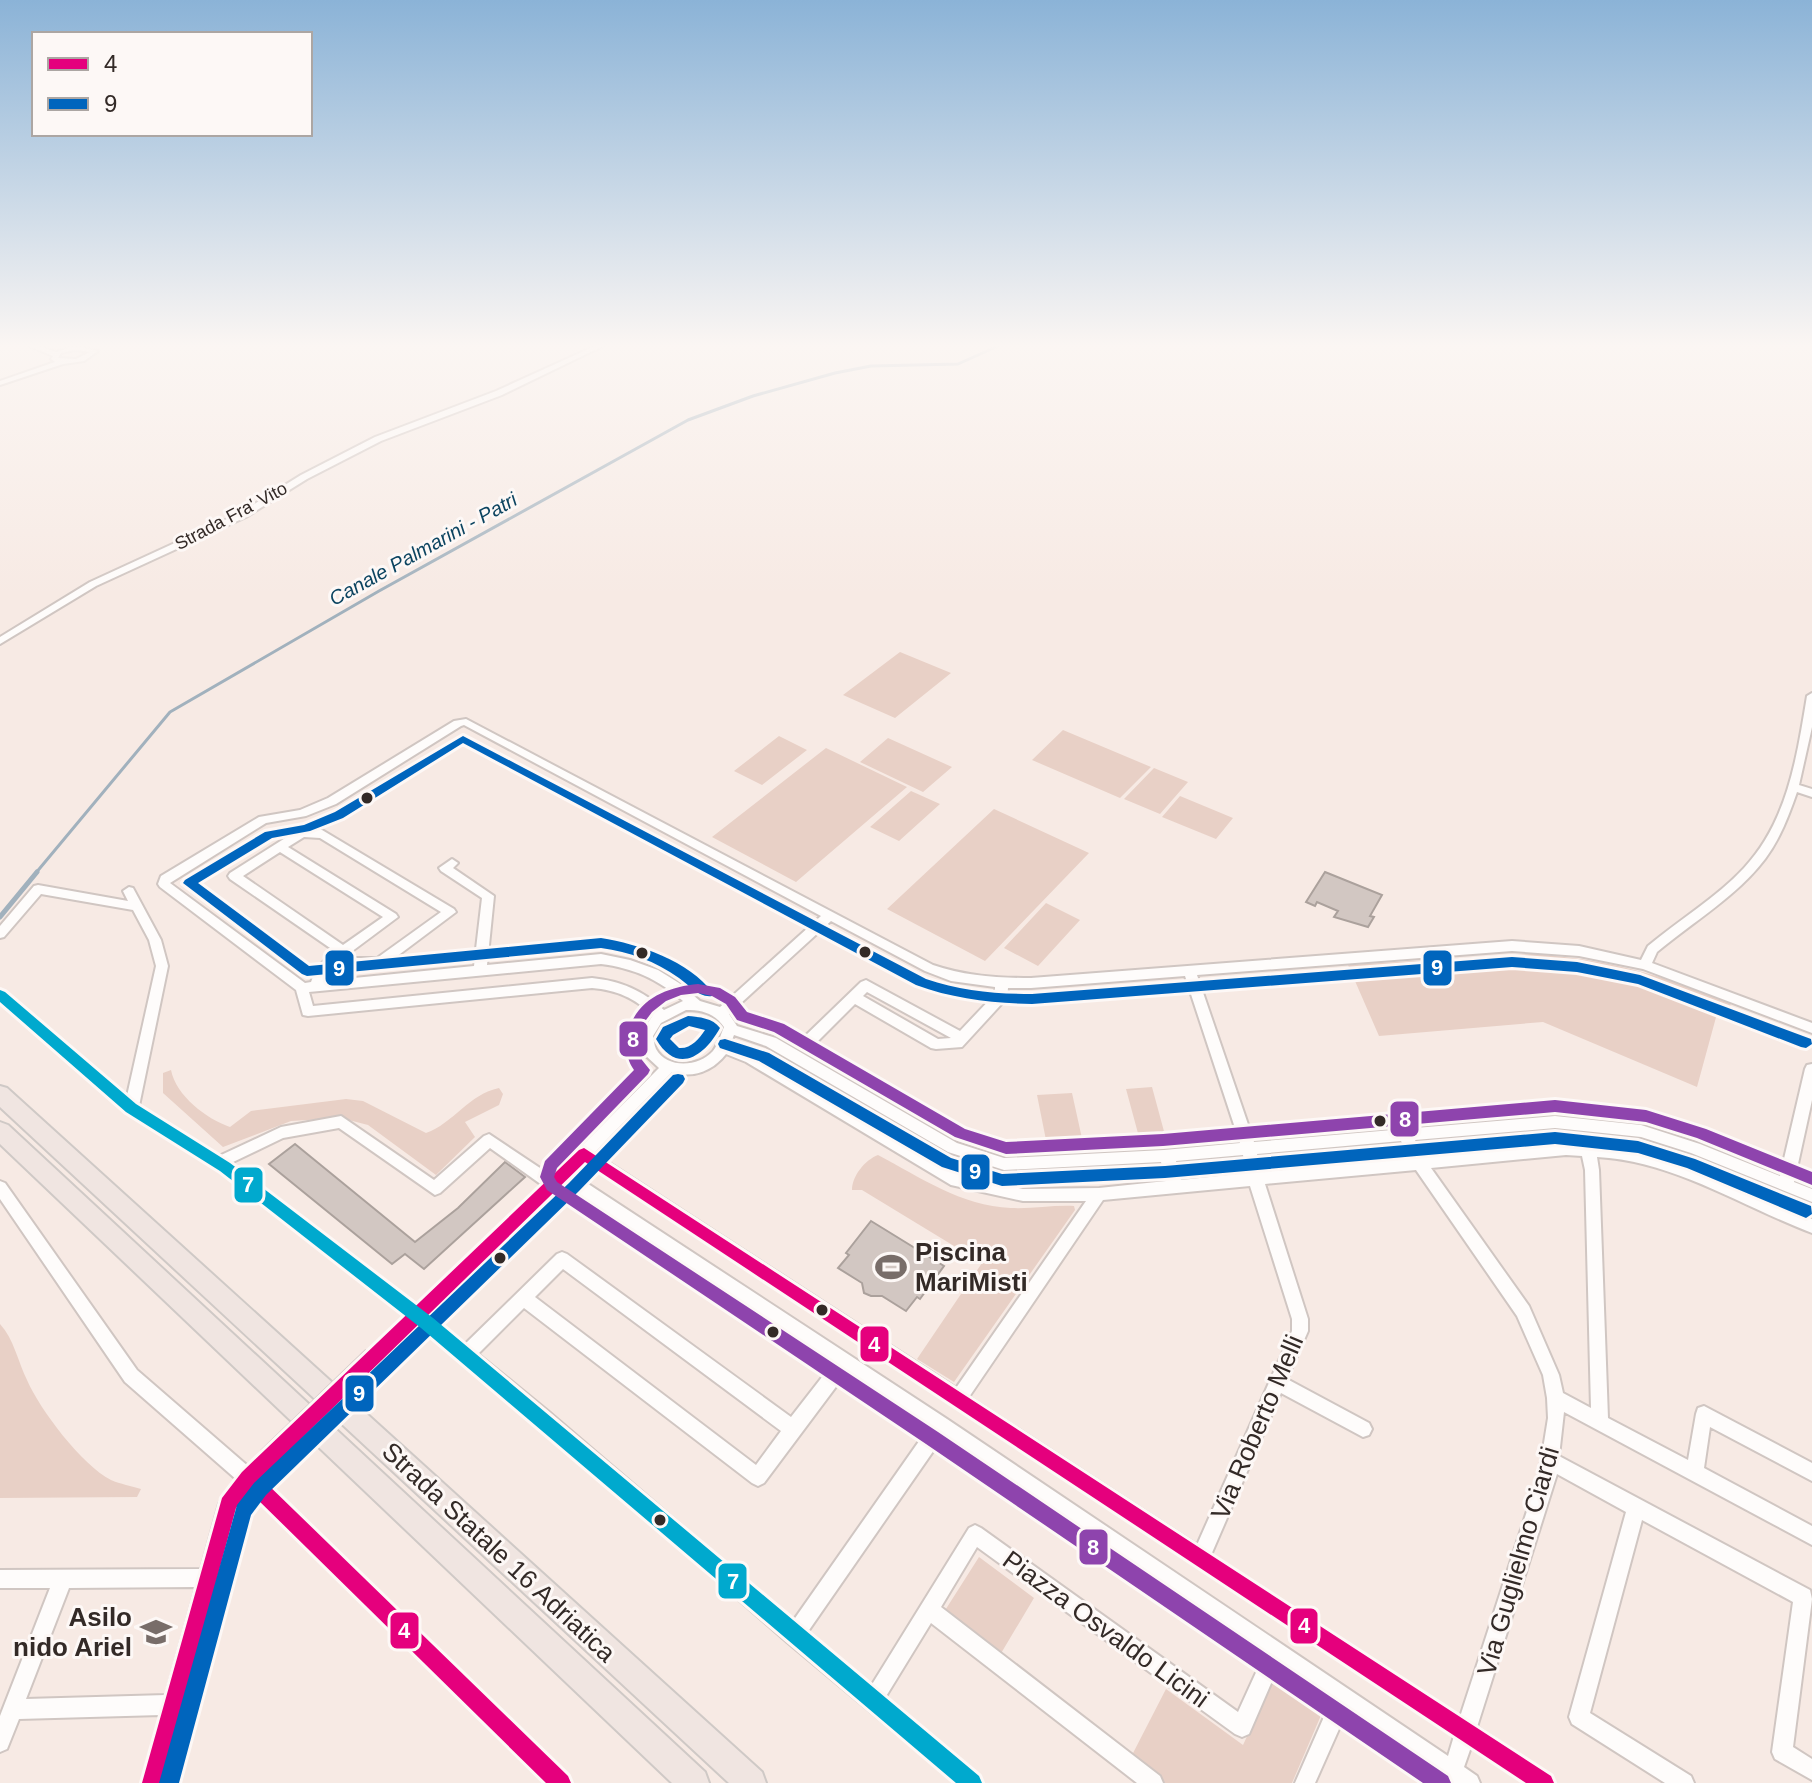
<svg xmlns="http://www.w3.org/2000/svg" width="1812" height="1783" font-family="Arial,sans-serif">
  <style>
    .green { fill: #e8d0c6 }
    .lines { fill: none; stroke-linecap: round; stroke-linejoin: round }
    .stream-far1 { stroke: #a1b1bd; stroke-width: 3 }
    .stream { stroke: #a1b1bd; stroke-width: 5 }
    .building { fill: #d2c7c2; stroke: #aba19c; stroke-width: 2 }
    .minor-casing { stroke: #d0c6c2; stroke-width: 4 }
    .highway-casing { stroke: #cfc9c6; stroke-width: 4 }
    .minor { fill: #fefcfb; fill-rule: evenodd }
    .highway { fill: #f0e5e1; fill-rule: evenodd }
    .minor-bridge-casing { stroke: #d0c6c2; stroke-width: 22; stroke-linecap: butt }
    .minor-bridge { stroke: #fefcfb; stroke-width: 18 }
    .bus-1-casing { stroke: #fdf8f6; stroke-width: 6 }
    .bus-2-casing { stroke: #fdf8f6; stroke-width: 6 }
    .bus-3-casing { stroke: #fdf8f6; stroke-width: 6 }
    .bus-4-casing { stroke: #fdf8f6; stroke-width: 6 }
    .bus-1 { fill: #e5007d; fill-rule: evenodd }
    .bus-2 { fill: #0065bd; fill-rule: evenodd }
    .bus-3 { fill: #8e44ad; fill-rule: evenodd }
    .bus-4 { fill: #00a9ce; fill-rule: evenodd }
    .bus-dot { fill: #332a27; stroke: #fdf8f6; stroke-width: 3 }
    .labels { text-anchor: middle; dominant-baseline: central; stroke-width: 6; stroke-linejoin: round; paint-order: stroke }
    .far-street-label { font-size: 18px; fill: #332a27; stroke: #fdf8f6 }
    .far-water-label { font-size: 20px; font-style: italic; fill: #0c4460; stroke: #fdf8f6 }
    .near-poi-label { font-size: 26px; font-weight: bold; fill: #332a27; stroke: #fdf8f6; text-anchor: start }
    .near-street-label { font-size: 26px; fill: #332a27; stroke: #fdf8f6 }
    .line-badge { stroke: #fdf8f6; stroke-width: 3 }
    .badge-label { font-size: 22px; text-anchor: middle; font-weight: bold; fill: #fff }
  </style>
  <rect width="100%" height="100%" fill="#f7eae4"/>
  <path class="green" d="M900,652l51,21 -56,45 -52,-23z
    M1063,730l88,37 -31,31 -88,-38z
    M779,736l28,14 -45,35 -28,-14z
    M888,738l64,29 -29,25 -63,-30z
    M826,748l81,39 -111,95 -84,-45z
    M1154,768l34,14 -28,32 -36,-15z
    M911,791l29,13 -41,37 -29,-14z
    M1180,796l53,22 -17,21 -54,-22z
    M994,809l95,44 -104,108 -98,-52z
    M1046,903l34,17 -42,46 -34,-18z
    M1532,954c70,4 134,22 199,48l-2,12 -11,-4 -21,77 -154,-65 -164,14 -31,-71z
    M171,1070c5,26 36,49 59,57l21,-16 95,-12 17,2 63,32c28,-10 43,-39 73,-45l4,6 -4,11 -34,17 10,15 -39,38 -68,-50 -27,-7 -50,3 -68,26 -60,-54v-20z
    M1152,1087l13,48 -26,2 -13,-48z
    M1072,1093l11,50 -36,2 -10,-50z
    M878,1155c42,22 83,51 133,53 21,1 42,-3 63,-2l1,4 -121,172 -37,-23 65,-96 -120,-73h-10c0,-14 13,-30 26,-35z
    M0,1324c14,15 18,38 27,56 13,30 55,85 84,100 9,4 21,6 30,9l-4,8 -137,1z
    M979,1557l55,41 -34,57 -56,-43z
    M1277,1672l48,34 -33,77h-127l-34,-26 35,-68 77,56z"/>
  <g class="lines">
    <path class="stream-far1" d="M35,874l135,-162 209,-121 309,-171 65,-24 82,-23 36,-7 87,-2 40,-18"/>
    <path class="stream" d="M0,917l37,-45"/>
  </g>
  <path class="building" d="M1325,872l57,23 -12,21 4,1 -6,10 -34,-10 4,-6 -21,-9 -2,4 -9,-4z
    M295,1144l120,98 43,-34 47,-46 20,15 -101,92 -19,-15 -13,10 -123,-100z
    M871,1221l73,45 -24,33 -3,-2 -11,14 -24,-15h-11l-7,-3 -2,-10 -24,-15 11,-13 -3,-2z"/>
  <g class="lines">
    <defs>
      <path id="minor" d="M29,346h9l18,6 19,-6 23,5 -14,10 -21,3 -63,21v-4l55,-19 -4,-3 2,-3zM75,350l15,2 -14,7 -18,-1 3,-5z
        M595,346h8l-101,49 -121,46 -74,38 -61,38 -150,69 -96,58v-7l90,-55 150,-69 61,-38 74,-38 121,-46z
        M1812,693v34l-13,58 13,4v8l-15,-5c-8,23 -17,47 -32,67 -28,37 -72,63 -108,93l-5,11 160,60v10l-169,-64 -64,-13 -67,-5 -315,24 57,167 301,-26 86,9 59,19 80,32 25,-107 2,-4 5,-1v36l-18,82 18,7v13l-121,-49 -50,-16 -86,-9 -140,12 9,17 142,-14 51,3 74,21 121,52v14c-71,-27 -138,-72 -215,-76l2,13 9,248 80,42 8,-46 2,-6 6,-2 108,57v18l-102,-54 -6,41 108,58v19l-248,-133 -5,44 251,134 2,9 -19,148 19,12v21l-37,-21 -3,-7 21,-150 -151,-82 -52,193 101,63 3,7h-29l-93,-59 -3,-7 57,-205 -69,-38 -80,253 74,49 3,7h-28l-55,-36 -7,20 13,9 3,7h-41l2,-7 -94,-65 -32,72h-20l36,-82 -52,-36 -30,69 -7,3 -7,-3 -258,-187 -36,60 219,169 3,7h-26l-206,-160 -46,75 94,78 3,7h-26l-169,-141 -251,-219 -119,-98 -38,37 -6,3 -6,-3 -2,-5 2,-5 38,-36 -185,-145 -94,-59 -126,-110v-12l5,2 122,104 29,-130 -7,-26 -16,-30 -92,-16 -37,43 -4,1v-12l34,-40 4,-1 90,16 -5,-10 6,-4 4,1 28,52 7,26 -29,140 80,50 62,-29 60,-11 93,64 50,-44 5,-2 63,42 107,-108 -14,-13 -5,-20 13,-20c-19,-17 -36,-25 -61,-27l-284,28 -5,-1 -7,-25 -136,-103 -2,-3 3,-8 98,-59 41,-7 28,-12 126,-77 12,-2 467,246c32,11 65,13 98,13l481,-37 67,5 62,14 7,-14c31,-26 68,-48 96,-78 44,-47 53,-112 63,-172zM464,725l357,191 -101,91 -20,-6 -21,-18 -21,-13 -28,-10 -29,-6 -114,11 7,-69 -41,-28 5,-5 -6,-4 -13,9 2,3 41,27 -8,68 -150,15 3,-7 6,-7 51,-1 72,-54 -2,-3 -132,-79h-24l-68,43 -2,3 2,3 103,71 2,7 -9,2 -10,10 -5,13 -6,1 -135,-100 96,-60 40,-7 30,-12 125,-78zM304,837l16,1 121,74 -64,46h-29l-1,-3 51,-38 -2,-3 -108,-67zM280,852l103,65 -40,28 -100,-69zM831,921l94,50 26,10 44,6v7l-35,37 -94,-51 -5,2 -58,56 -2,4 2,4 5,1 5,-1 42,-42 76,44 5,1 26,-2 45,-49 1,-10h23l154,-12 55,167 -76,7 -160,8 -47,-15 -181,-105 -39,-12 -8,-12zM601,964c32,4 57,15 82,37l-19,9c-22,-20 -43,-29 -72,-32l-279,28 -4,-14zM867,992l84,46 -13,1 -75,-43zM686,1010c16,0 28,3 38,17 -3,7 -6,18 -11,24 -14,16 -46,18 -57,-2 -2,-4 -2,-9 -3,-13l8,-13zM734,1035l32,11 182,106 56,18 157,-8 5,19 -67,7 -76,1 -64,-14 -203,-121 -26,-9zM726,1054l20,8 205,123 72,16h63l-130,187 -362,-235 78,-81c20,7 41,-1 54,-18zM339,1128l96,67 5,-2 50,-45 52,37 -126,120 -185,-142 52,-25zM1401,1141l9,17 -149,14 -4,-18zM1243,1155l4,18 -66,7 -5,-19zM1566,1155l16,1 3,14 6,238 -28,-15 -4,-18 -30,-69 -98,-138zM585,1162l869,574 -6,20 -501,-337 -374,-245zM1416,1170l101,146 26,59 4,23 1,20 -9,56 -79,243 -249,-162 70,-162 82,44 6,-2 3,-6 -3,-6 -82,-44 21,-48v-12l-43,-135zM563,1183l270,180 -42,54 -224,-163 -5,-2 -5,2 -92,90 -37,-30zM1250,1186l42,133v12l-95,214 -228,-148 134,-197zM563,1269l218,162 -25,34 -221,-168zM524,1308l228,175 6,3 6,-3 83,-111 82,55 -136,194 -245,-210 -70,-57zM943,1437l321,218 -26,57 -257,-184 -6,-3 -6,3 -98,158 -64,-53z
        M0,1181l5,2 132,187 112,97 13,-15 6,-3 6,3 3,6 -3,6 -13,15 307,297 3,7h-25l-296,-291 -14,17 -74,274h-20l19,-68 -142,4 -12,30 -7,3v-36l50,-128h-50v-18l201,-1 18,-65 3,-6 15,-18 -112,-98 -125,-183zM196,1587l-30,108 -140,4 43,-111z"/>
      <path id="highway" d="M0,1086l7,2 755,684 4,11h-37l-729,-676z
        M0,1122l8,3 697,647 4,11h-37l-672,-639z"/>
    </defs>
    <use href="#minor" class="minor-casing"/>
    <use href="#highway" class="highway-casing"/>
    <use href="#minor" class="minor"/>
    <use href="#highway" class="highway"/>
    <defs>
      <path id="minor-bridge" d="M268,1458l105,-101"/>
    </defs>
    <use href="#minor-bridge" class="minor-bridge-casing"/>
    <use href="#minor-bridge" class="minor-bridge"/>
    <defs>
      <path id="bus-1" d="M584,1148l967,628 3,7h-28l-941,-621 -324,316 307,298 3,7h-25l-297,-292 -13,17 -74,275h-20l80,-285 20,-26 337,-322z"/>
      <path id="bus-2" d="M463,736l463,243c34,12 70,15 106,15l480,-37 65,5 63,13 171,64 1,5 -6,4 -5,-1 -163,-63 -61,-12 -65,-5 -480,37c-40,-1 -78,-5 -116,-19l-453,-242 -120,75 -33,13 -38,7 -74,45 111,83 292,-28c38,6 88,23 112,55l-1,3c-13,2 -23,-11 -33,-18 -24,-17 -49,-26 -78,-30l-294,28 -5,-2 -119,-91 2,-3 80,-48 39,-7 31,-13z
        M688,1016c11,1 25,2 32,12 -16,29 -43,47 -64,11l7,-12zM689,1026l16,4c-6,9 -14,19 -26,18l-9,-9 3,-4z
        M725,1039l44,14 182,105 51,16 163,-8 390,-34 83,9 57,18 116,47 1,8 -6,4 -119,-50 -49,-15 -83,-9 -390,34 -163,8 -60,-19 -183,-106 -39,-13 -2,-4 2,-4z
        M678,1074l5,1 2,4 -2,4 -104,108 -313,304 -15,20 -72,268h-20l78,-278 17,-22 315,-300 104,-108z"/>
      <path id="bus-3" d="M698,984l22,4 15,9 12,15 37,12 181,105 41,13 157,-8 392,-34 91,10 60,19 106,43v13l-115,-47 -51,-16 -91,-10 -392,34 -157,8 -51,-17 -181,-105 -37,-12 -11,-16 -14,-8 -14,-3 -17,2 -15,6 -14,11 -9,12 -3,17v13l2,6 8,10 -2,4 -91,94 -3,9 3,5 381,250 510,344 3,7h-28l-497,-339 -379,-254 -7,-13 5,-16 89,-91c-8,-12 -9,-23 -6,-37 8,-34 39,-46 70,-49z"/>
      <path id="bus-4" d="M0,990l5,2 131,112 94,59 203,155 546,458 3,7h-26l-535,-455 -201,-157 -94,-59 -126,-110z"/>
    </defs>
    <use href="#bus-1" class="bus-1-casing"/>
    <use href="#bus-2" class="bus-2-casing"/>
    <use href="#bus-3" class="bus-3-casing"/>
    <use href="#bus-4" class="bus-4-casing"/>
    <use href="#bus-1" class="bus-1"/>
    <use href="#bus-2" class="bus-2"/>
    <use href="#bus-3" class="bus-3"/>
    <use href="#bus-4" class="bus-4"/>
  </g>
  <linearGradient id="sky" x2="0" y2="1"><stop stop-color="#8bb3d7"/><stop offset="0.58" stop-color="#fbf6f3"/><stop offset="1" stop-color="#fbf6f3" stop-opacity="0"/></linearGradient>
  <rect width="1812" height="596" fill="url(#sky)"/>
  <defs>
    <symbol id="stadium-bare" viewBox="-9 -9 18 18"><path d="M0-5a6.5 5 0 1 0 0 10a6.5 5 0 1 0 0-10ZM-3.5-1.8h7v3.6h-7Z" fill="#786d69" stroke="#fdf8f6" stroke-width="2.5" paint-order="stroke"/></symbol>
    <symbol id="school-bare" viewBox="-9 -9 18 18"><path d="M0-5L7-2L0 1L-7-2ZM-4 1L0 2.5L4 1V4Q0 6-4 4Z" fill="#786d69" stroke="#fdf8f6" stroke-width="2.5" paint-order="stroke"/></symbol>
  </defs>
  <g fill-rule="evenodd">
    <use href="#stadium-bare" x="869" y="1245" width="44" height="44"/>
    <use href="#school-bare" x="134" y="1610" width="44" height="44"/>
  </g>
  <g class="bus-dot">
    <circle cx="367" cy="798" r="7"/>
    <circle cx="865" cy="952" r="7"/>
    <circle cx="642" cy="953" r="7"/>
    <circle cx="1380" cy="1121" r="7"/>
    <circle cx="500" cy="1258" r="7"/>
    <circle cx="822" cy="1310" r="7"/>
    <circle cx="773" cy="1332" r="7"/>
    <circle cx="660" cy="1520" r="7"/>
  </g>
  <g class="labels">
    <g class="far-street-label">
      <text transform="translate(231 516) rotate(-28)">Strada Fra' Vito</text>
    </g>
    <g class="far-water-label">
      <text transform="translate(423 549) rotate(-29)">Canale Palmarini - Patri</text>
    </g>
    <g class="near-poi-label">
      <text x="915" y="1252">Piscina<tspan x="915" dy="30">MariMisti</tspan></text>
      <text x="132" y="1617" text-anchor="end">Asilo<tspan x="132" dy="30">nido Ariel</tspan></text>
    </g>
    <g class="near-street-label">
      <text transform="translate(1257 1427) rotate(-67)">Via Roberto Melli</text>
      <text transform="translate(499 1552) rotate(43)">Strada Statale 16 Adriatica</text>
      <text transform="translate(1518 1561) rotate(-74)">Via Guglielmo Ciardi</text>
      <text transform="translate(1106 1629) rotate(36)">Piazza Osvaldo Licini</text>
    </g>
  </g>
  <g class="line-badge">
    <rect x="1422" y="949" width="31" height="38" rx="8" fill="#0065bd"/>
    <rect x="324" y="949" width="31" height="38" rx="8" fill="#0065bd"/>
    <rect x="618" y="1020" width="31" height="38" rx="8" fill="#8e44ad"/>
    <rect x="1389" y="1100" width="31" height="38" rx="8" fill="#8e44ad"/>
    <rect x="960" y="1153" width="31" height="38" rx="8" fill="#0065bd"/>
    <rect x="233" y="1166" width="31" height="38" rx="8" fill="#00a9ce"/>
    <rect x="859" y="1325" width="31" height="38" rx="8" fill="#e5007d"/>
    <rect x="344" y="1374" width="31" height="39" rx="8" fill="#0065bd"/>
    <rect x="1078" y="1528" width="31" height="38" rx="8" fill="#8e44ad"/>
    <rect x="717" y="1562" width="31" height="38" rx="8" fill="#00a9ce"/>
    <rect x="1289" y="1607" width="30" height="38" rx="8" fill="#e5007d"/>
    <rect x="389" y="1611" width="31" height="39" rx="8" fill="#e5007d"/>
  </g>
  <g class="badge-label">
    <text x="1437" y="975">9</text>
    <text x="339" y="976">9</text>
    <text x="633" y="1047">8</text>
    <text x="1405" y="1127">8</text>
    <text x="975" y="1179">9</text>
    <text x="248" y="1192">7</text>
    <text x="874" y="1352">4</text>
    <text x="359" y="1401">9</text>
    <text x="1093" y="1555">8</text>
    <text x="733" y="1589">7</text>
    <text x="1304" y="1633">4</text>
    <text x="404" y="1638">4</text>
  </g>
  <rect x="32" y="32" width="280" height="104" fill="#fdf8f6" stroke="#aca6a3" stroke-width="2"/>
  <rect x="48" y="58" width="40" height="12" fill="#e5007d" stroke="#aca6a3" stroke-width="2"/>
  <text x="104" y="72" font-size="24" fill="#332a27">4</text>
  <rect x="48" y="98" width="40" height="12" fill="#0065bd" stroke="#aca6a3" stroke-width="2"/>
  <text x="104" y="112" font-size="24" fill="#332a27">9</text>
</svg>
